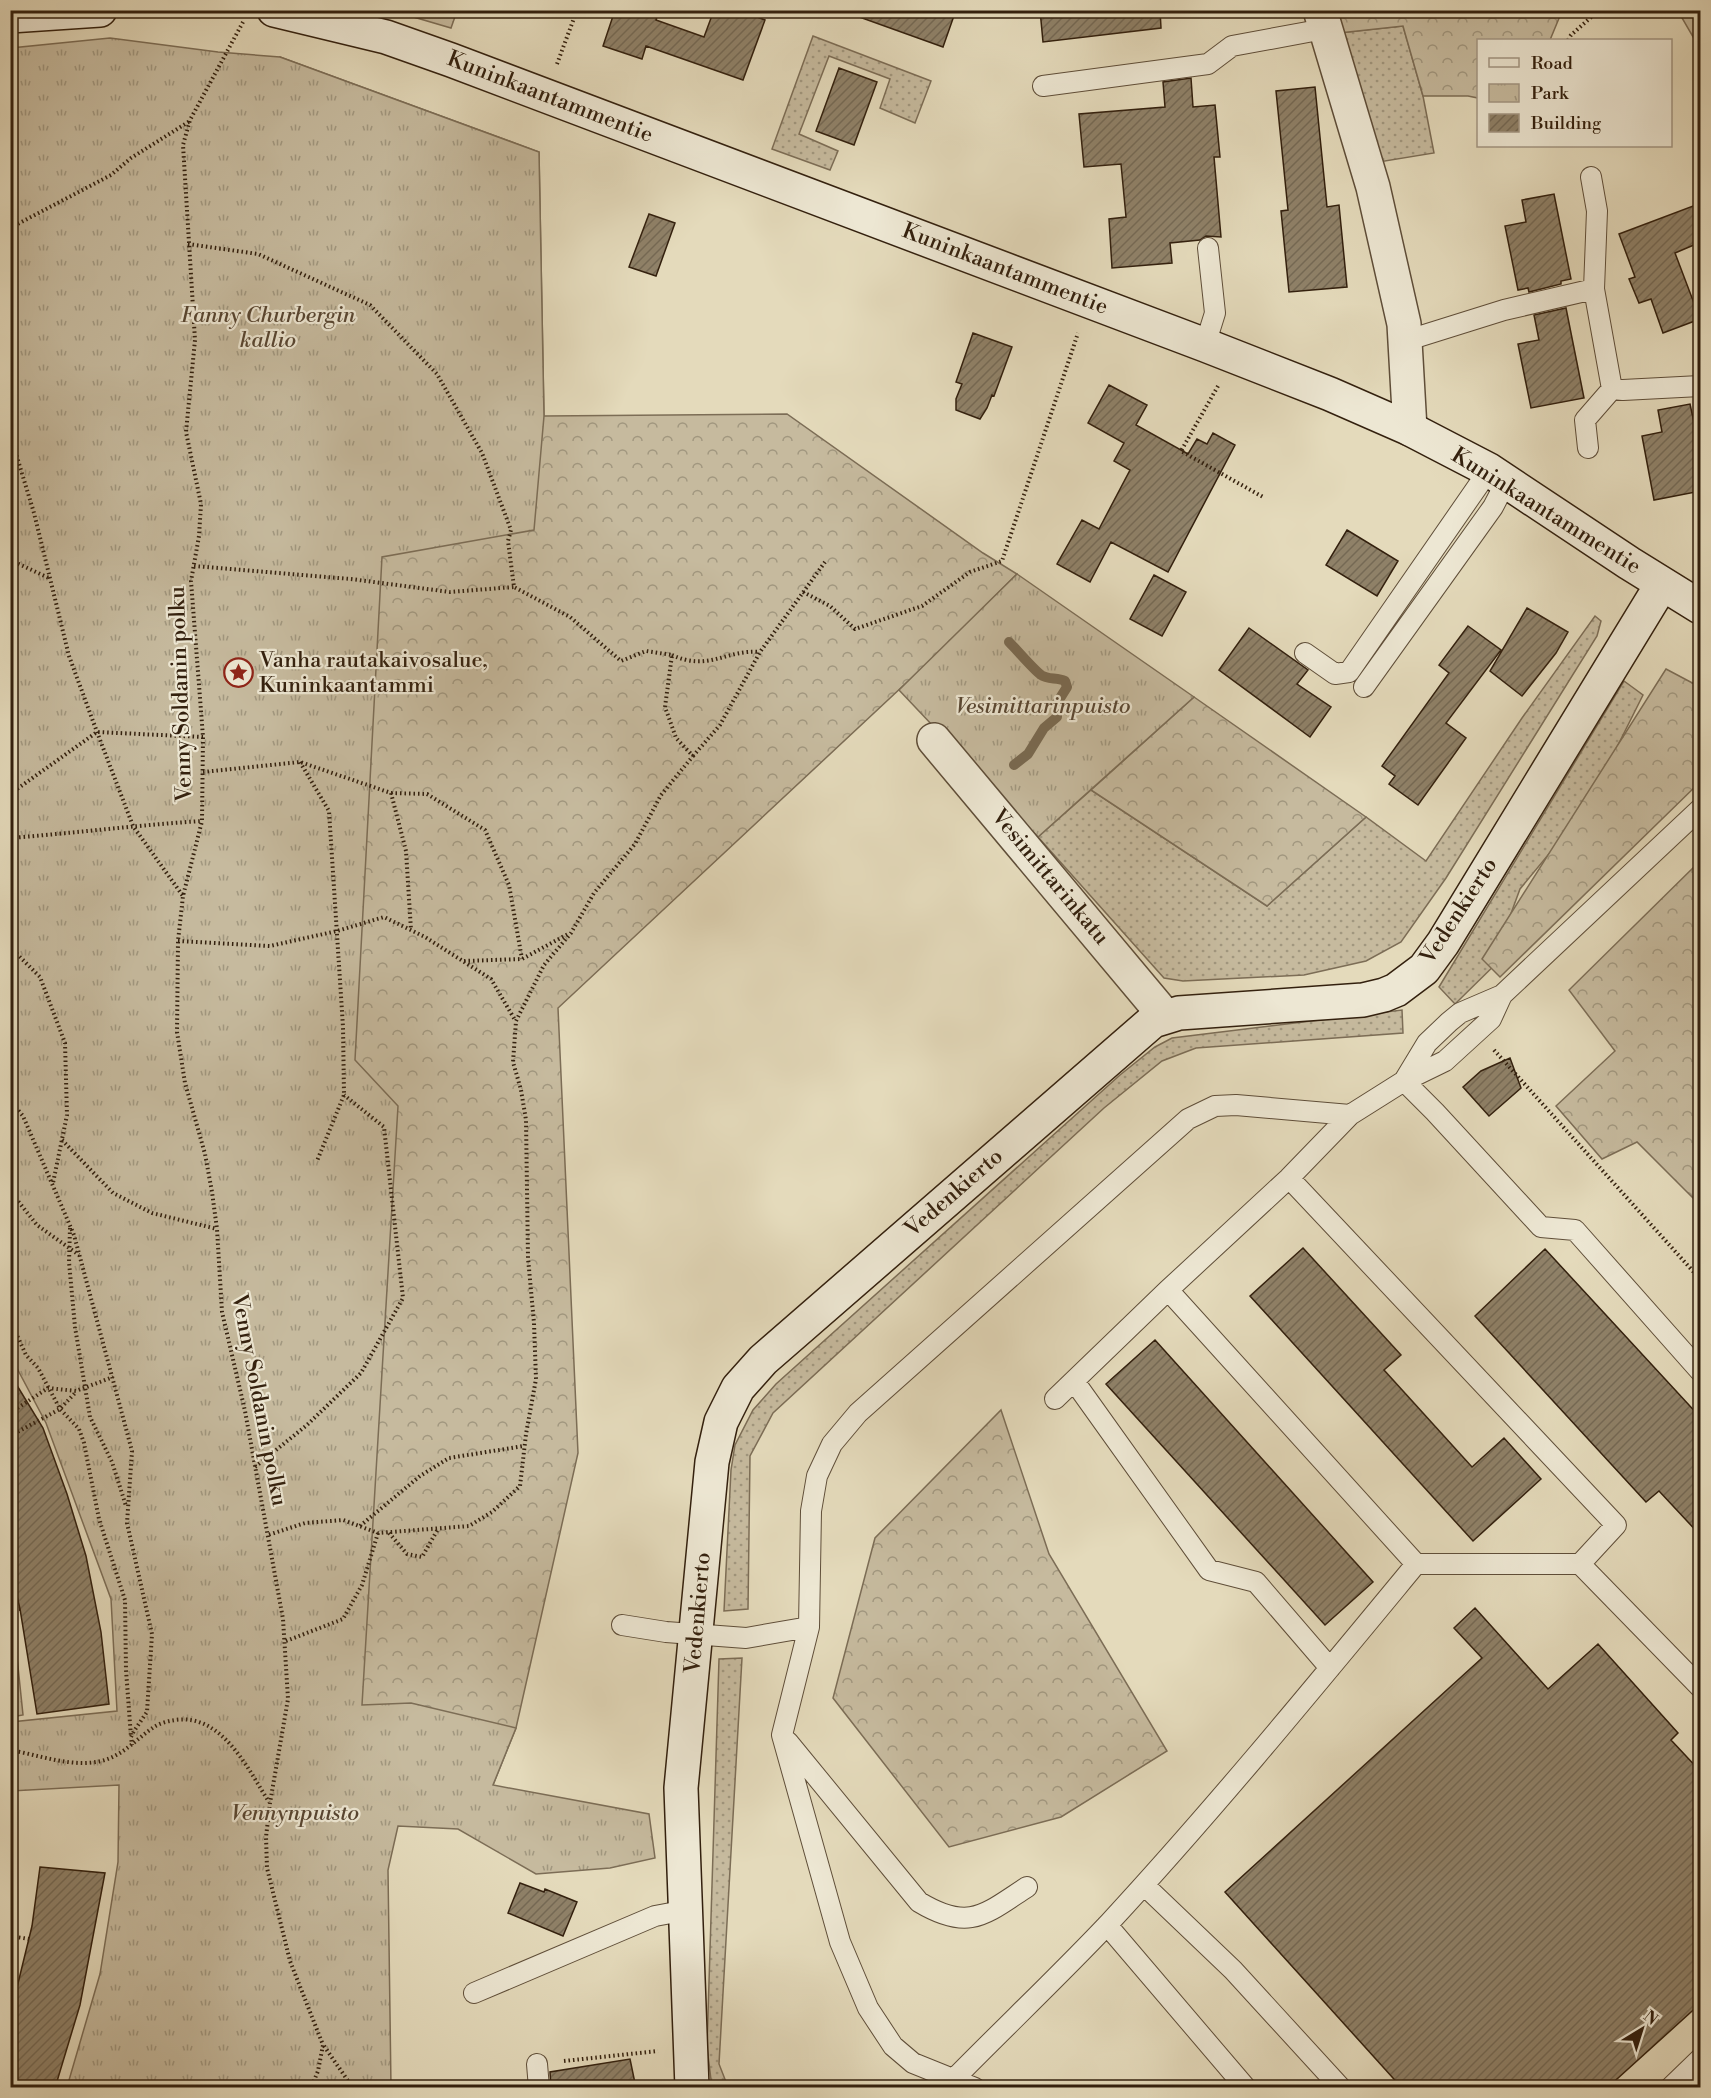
<svg xmlns="http://www.w3.org/2000/svg" width="1711" height="2098" font-family="'Libre Bodoni',serif">
  <style>
    .grass { fill: url(#grass-dots); stroke: #7c6d56; stroke-width: 1.5 }
    .forest { fill: url(#forest-crowns); stroke: #7c6d56; stroke-width: 1.5 }
    .park { fill: url(#park-tufts); stroke: #7c6d56; stroke-width: 1.5 }
    .lines { fill: none; stroke-linecap: round; stroke-linejoin: round }
    .stream { stroke: #796a52; stroke-width: 10 }
    .building { fill: url(#building-hatch); stroke: #33200e; stroke-width: 1.5 }
    .lane-casing { stroke: #5f4e39; stroke-width: 22 }
    .street-casing { stroke: #5f4e39; stroke-width: 36 }
    .secondary-casing { stroke: #33200e; stroke-width: 36 }
    .path { stroke: #33200e; stroke-width: 4; stroke-dasharray: 1.5 3; stroke-linecap: butt }
    .lane { stroke: #ede7d3; stroke-width: 20 }
    .street { stroke: #ede7d3; stroke-width: 33 }
    .secondary { stroke: #ede7d3; stroke-width: 33 }
    .labels { text-anchor: middle; dominant-baseline: central; stroke-width: 4.5; stroke-linejoin: round; paint-order: stroke }
    .street-label { font-size: 22px; fill: #33200e; stroke: #ede7d3 }
    .park-label { font-size: 22px; font-style: italic; fill: #584632; stroke: #ede7d3 }
    .poi-label { font-size: 22px; fill: #33200e; stroke: #ede7d3; text-anchor: start }
  </style>
  <defs>
    <pattern id="grass-dots" width="8" height="8" patternUnits="userSpaceOnUse" patternTransform="scale(1.5)"><rect width="8" height="8" fill="#c6ba9e"/><path d="M2 2h.1M6 6h.1" fill="none" stroke="#a1977f" stroke-width="1.8" stroke-linecap="round"/></pattern>
    <pattern id="forest-crowns" width="20" height="18" patternUnits="userSpaceOnUse" patternTransform="scale(1.5)"><rect width="20" height="18" fill="#c6ba9e"/><path d="M2 6a3 3 0 1 1 6 0M12 15a3 3 0 1 1 6 0" fill="none" stroke="#a1977f"/></pattern>
    <pattern id="park-tufts" width="24" height="20" patternUnits="userSpaceOnUse" patternTransform="scale(1.5)"><rect width="24" height="20" fill="#c6ba9e"/><path d="M3 7l-1-3M5 7V3M7 7l1-3M15 17l-1-3M17 17v-4M19 17l1-3" fill="none" stroke="#a1977f"/></pattern>
    <pattern id="building-hatch" width="6" height="6" patternUnits="userSpaceOnUse" patternTransform="scale(1.5)"><rect width="6" height="6" fill="#8f8168"/><path d="M-1 1l2-2M0 6l6-6M5 7l2-2" fill="none" stroke="#756954"/></pattern>
  </defs>
  <rect width="100%" height="100%" fill="#e4dabb"/>
  <filter id="stains"><feTurbulence type="fractalNoise" baseFrequency=".00333" numOctaves="4"/><feColorMatrix values="0 0 0 0 .2 0 0 0 0 .09 0 0 0 0 .02 0 0 0 .5 -.17"/></filter>
  <radialGradient id="worn" r=".72"><stop offset=".6" stop-color="#630" stop-opacity="0"/><stop offset="1" stop-color="#630" stop-opacity=".3"/></radialGradient>
  <path class="grass" d="M1403,26l20,70 11,57 -55,9 -40,-129z
    M813,36l118,45 -16,42 -35,-15 10,-29 -61,-23 -30,78 39,17 -8,19 -58,-21z
    M1595,616l6,5 -4,15 -151,242 -45,64 -35,19 -62,14 -121,6 -19,-3 -126,-141 53,-47 176,116 99,-89 60,44 96,-143z
    M1624,681l19,14 -57,114 -66,80 -14,38 2,25 -53,52 -16,-17z
    M1402,1010l1,23 -207,15 -34,13 -58,47 -331,305 -23,43 -2,153 -24,2 7,-141 4,-25 18,-35 23,-26 344,-309 35,-28 17,-9z
    M742,1658l-23,406 9,23 -16,1 -5,-41 12,-388z"/>
  <path class="forest" d="M1337,11h225l-12,29h-72v58l-10,-2h-45l-20,-70 -64,7z
    M1678,11h22v38z
    M280,57l259,95 5,264 243,-2 196,139 34,21 -83,83 -376,351 20,445 -62,275 -23,57 -207,-21z
    M1666,669l34,18v95l-200,195 -18,-18z
    M1194,697l172,120 -99,89 -176,-116z
    M1700,861v344l-63,-63 -35,17 -46,-53 59,-55 -46,-61z
    M1001,1410l48,144 118,197 -106,66 -112,30 -116,-149 42,-160z"/>
  <path class="park" d="M393,11h64l-6,17z
    M110,38l108,14 62,5 259,95 5,264 -10,114 -152,27 -27,503 43,46 -36,599 49,-2 105,25 -23,57 156,29 6,44 -45,10 -74,6 -78,-45 -60,-3 -10,44 3,217h-324l33,-113 18,-112 1,-77 -108,6v-69l106,-11 -6,-112 -65,-176 -36,-68 1,-1307z
    M1017,574l177,123 -156,140 -139,-147z
    M11,1657h6l6,58 -12,2z"/>
  <g class="lines">
    <path class="stream" d="M1009,642c9,9 23,26 32,33 7,5 16,2 24,6l2,6 -10,16v14l-13,11 -16,26 -14,11"/>
  </g>
  <path class="building" d="M615,10h44l-3,10 48,17 10,-27h25l26,10 -22,60 -97,-34 -4,13 -39,-13z
    M852,10h104l-13,37 -92,-33z
    M1040,10h120l1,18 -118,14z
    M839,68l38,14 -23,63 -38,-14z
    M1191,78l2,29 22,-2 5,52h-6l7,80 -15,-1 -6,4 -30,3 2,20 -60,5 -3,-49 17,-2 -5,-53 -37,3 -5,-53 86,-7 -2,-25z
    M1315,87l12,120 12,-2 8,82 -58,5 -8,-81 7,-1 -12,-119z
    M1554,194l17,85 -10,2v3l-32,8 -1,-4 -10,2 -13,-64 21,-4 -4,-22z
    M1701,203v39l-26,11 25,66 -37,14 -12,-34 -12,4 -10,-24 6,-2 -16,-43z
    M649,214l26,9 -19,53 -27,-9z
    M1566,308l18,90 -53,10 -13,-64 21,-4 -5,-25z
    M973,333l39,14 -18,49 -2,-1 -5,13 -7,11 -24,-9v-11l6,-15 -6,-2z
    M1109,385l38,20 -11,20 52,29 9,-15 10,5 6,-11 22,12 -67,127 -57,-30 -21,40 -33,-18 25,-44 17,9 31,-59 -16,-9 10,-18 -36,-20z
    M1690,404l11,51v36l-47,9 -12,-64 20,-4 -4,-22z
    M1347,530l51,31 -21,35 -51,-31z
    M1154,575l32,17 -24,44 -32,-17z
    M1527,608l41,24 -12,21 -34,43 -32,-25z
    M1468,626l33,24 -55,73 20,15 -48,67 -29,-21 6,-8 -13,-10 67,-93 -10,-8z
    M1249,628l59,42 -11,14 34,23 -21,30 -91,-67z
    M1510,1058l11,30 -32,28 -26,-29 18,-16z
    M1303,1248l98,107 -17,15 88,97 32,-29 37,41 -68,62 -223,-245z
    M1545,1249l156,169v118l-42,-45 -13,11 -171,-186z
    M1155,1340l218,242 -48,43 -219,-241z
    M10,1374l33,54 24,66 19,62 15,76 8,72 -72,10 -17,-105 -10,-43z
    M1475,1608l73,81 50,-45 80,89 -7,7 30,32v231l-94,85h-205l-177,-196 257,-234 -28,-30z
    M40,1867l65,6 -25,132 -25,83h-45v-72l22,-90z
    M520,1883l24,9 1,-3 32,13 -14,34 -55,-23z
    M630,2059l6,29h-85l-1,-16z"/>
  <g class="lines">
    <defs>
      <path id="lane" d="M1043,86l165,-22 24,-18 92,-17
        M1591,177l6,34 -3,78
        M1405,341l99,-31 90,-21 18,100 11,1 77,-4
        M1205,345l10,-32 -7,-65
        M1588,448l-3,-28 27,-31
        M1305,653l30,21 14,-2 140,-202
        M1364,687l129,-180 13,-25
        M1404,1081l31,31 106,115 34,3 125,141
        M1404,1081l23,-38 22,-21 11,-9 42,-18 198,-186
        M1289,1178l327,347 -36,39 120,123
        M1168,1290l248,274h164
        M1074,1381l135,189 47,12 74,86
        M1055,1399l113,-109 121,-112 61,-63 54,-34 41,-20 46,-42 11,-24
        M622,1625l44,7 80,6 63,-11
        M788,1742l131,160c50,30 65,13 108,-15
        M1144,1885l89,85 108,118
        M1107,1925l139,163
        M474,1993l181,-77 32,-6
        M537,2064l2,24
        M953,2080c52,-53 106,-104 157,-158 106,-115 206,-237 306,-358
        M975,2088l-62,-25 -20,-17 -25,-38 -28,-66 -58,-207 27,-108 2,-116 6,-35 15,-32 26,-31 330,-294 27,-13 21,-1 114,10
        M1670,2088l30,-29"/>
      <path id="street" d="M1320,10l53,177 31,137 6,105
        M934,740l231,276"/>
      <path id="secondary" d="M274,10l112,27 65,23 754,285 125,49 80,35 79,41 140,93 71,44
        M10,16l90,-6
        M692,2088l-11,-300 31,-326 9,-40 17,-34 25,-28 390,-339 26,-8 184,-13 21,-5 12,-5 28,-21 19,-26 219,-359"/>
    </defs>
    <use href="#lane" class="lane-casing"/>
    <use href="#street" class="street-casing"/>
    <use href="#secondary" class="secondary-casing"/>
    <path class="path" d="M243,22l-53,98 -7,25 12,195 -9,92 15,72 -2,32 -8,45 12,156 -1,84 -19,75 -5,45 -1,91 8,51 20,71 7,38 5,37 5,83 23,99 38,208 5,80 -18,104 -4,34 1,31 23,93 33,84 -5,26 -7,17
      M1568,40l3,-5 28,-25
      M557,64l20,-54
      M10,228l101,-53 20,-17 59,-37
      M188,244l70,10 112,51 67,69 45,79 29,77 -3,11 6,46 56,30 51,44 25,-10 26,4 -7,52 11,31 17,18 -32,39 -26,49 -41,49 -23,40 -27,32 -28,56 -3,41 8,28 5,30 2,138 6,65 2,56 -10,55 -6,52 -28,26 -23,14 -91,7 -35,-13 -38,3 -37,12
      M1218,386l-37,65 82,46
      M10,434l24,79 35,143 28,76 36,94 50,70
      M10,560l39,18
      M194,566l157,13 99,13 64,-5
      M803,592l27,14 25,23 67,-23 48,-34 32,-11 76,-228
      M672,655c37,17 54,-6 88,-3
      M693,756l27,-31 40,-73 65,-90
      M300,762l29,49 14,216 1,68 -27,66
      M203,772l97,-10 91,31 15,58 5,79
      M391,793l36,1 58,36 24,55 13,74
      M10,794l87,-62 106,5
      M10,838c65,-5 128,-13 192,-17
      M178,941l92,5 67,-15 47,-14 41,20 66,42 24,41
      M10,947l30,30 25,66 2,72 -14,68
      M464,961l58,-2 46,-25
      M1494,1050l206,229
      M10,1100l13,16 51,119 58,216 -5,72 25,111 -5,78 -13,19 -3,6 1,8
      M62,1140l51,53 39,20 65,16
      M10,1191l27,34 42,30
      M70,1228l-1,34 6,65 15,90 22,45 14,44
      M10,1320l16,35 12,13 22,41 19,20 5,14 15,76 26,81 1,70 5,67
      M10,1413l38,-25 28,3 37,-14
      M10,1436l50,-27 16,-17
      M255,1467l52,-42 54,-52 42,-75 -19,-171 -40,-32
      M360,1526l60,-50 29,-18 75,-12
      M389,1533l18,21 15,3 16,-28
      M10,1610l10,-1
      M286,1641l57,-22 19,-34 16,-52
      M10,1750c29,5 62,18 91,11 22,-5 35,-22 53,-34 6,-4 14,-6 21,-7 47,-7 73,49 94,82
      M10,1936l19,3
      M324,2046l29,42
      M564,2061l94,-10"/>
    <use href="#lane" class="lane"/>
    <use href="#street" class="street"/>
    <use href="#secondary" class="secondary"/>
  </g>
  <defs>
    <symbol id="sight-ring" viewBox="-11 -11 22 22"><circle r="9.5" fill="#ede7d3" stroke="#8f2418" stroke-width="1.5"/><path d="M0-6L1.8-2.2L6-1.7L2.9 1.2L3.7 5.4L0 3.3L-3.7 5.4L-2.9 1.2L-6-1.7L-1.8-2.2Z" fill="#8f2418"/></symbol>
  </defs>
  <g fill-rule="evenodd">
    <use href="#sight-ring" x="222" y="656" width="33" height="33"/>
  </g>
  <g class="labels">
    <g class="street-label">
      <text transform="translate(550 97) rotate(21)">Kuninkaantammentie</text>
      <text transform="translate(1005 269) rotate(21)">Kuninkaantammentie</text>
      <text transform="translate(1546 511) rotate(32)">Kuninkaantammentie</text>
      <text transform="translate(181 694) rotate(-92)">Venny Soldanin polku</text>
      <text transform="translate(1050 877) rotate(50)">Vesimittarinkatu</text>
      <text transform="translate(1459 911) rotate(-57)">Vedenkierto</text>
      <text transform="translate(954 1193) rotate(-41)">Vedenkierto</text>
      <text transform="translate(259 1400) rotate(79)">Venny Soldanin polku</text>
      <text transform="translate(698 1613) rotate(-85)">Vedenkierto</text>
    </g>
    <g class="park-label">
      <text x="268" y="315">Fanny Churbergin<tspan x="268" dy="25">kallio</tspan></text>
      <text x="1043" y="706">Vesimittarinpuisto</text>
      <text x="295" y="1813">Vennynpuisto</text>
    </g>
    <g class="poi-label">
      <text x="259" y="660">Vanha rautakaivosalue,<tspan x="259" dy="25">Kuninkaantammi</tspan></text>
    </g>
  </g>
  <rect width="1711" height="2098" fill="none" stroke="#e4dabb" stroke-width="36"/>
  <rect x="12" y="12" width="1687" height="2074" fill="none" stroke="#33200e" stroke-width="3"/>
  <rect x="18" y="18" width="1675" height="2062" fill="none" stroke="#33200e" stroke-width="1.5"/>
  <rect x="1477" y="39" width="195" height="108" fill="#ede7d3" stroke="#a39784" stroke-width="1.5"/>
  <rect x="1489" y="58" width="30" height="9" fill="#ede7d3" stroke="#a39784" stroke-width="1.5"/>
  <text x="1531" y="69" font-size="18" fill="#33200e">Road</text>
  <rect x="1489" y="84" width="30" height="18" fill="url(#park-tufts)" stroke="#a39784" stroke-width="1.5"/>
  <text x="1531" y="99" font-size="18" fill="#33200e">Park</text>
  <rect x="1489" y="114" width="30" height="18" fill="url(#building-hatch)" stroke="#a39784" stroke-width="1.5"/>
  <text x="1531" y="129" font-size="18" fill="#33200e">Building</text>
  <g transform="translate(1642 2029) rotate(38)" stroke="#ede7d3" stroke-width="4.5" paint-order="stroke">
  <path d="M0-4.5L10 22L0 15L-10 22Z" fill="#33200e"/>
  <text y="-9" font-size="16" font-weight="bold" text-anchor="middle" fill="#33200e">N</text>
  </g>
  <rect width="100%" height="100%" filter="url(#stains)"/>
  <rect width="100%" height="100%" fill="url(#worn)"/>
</svg>
